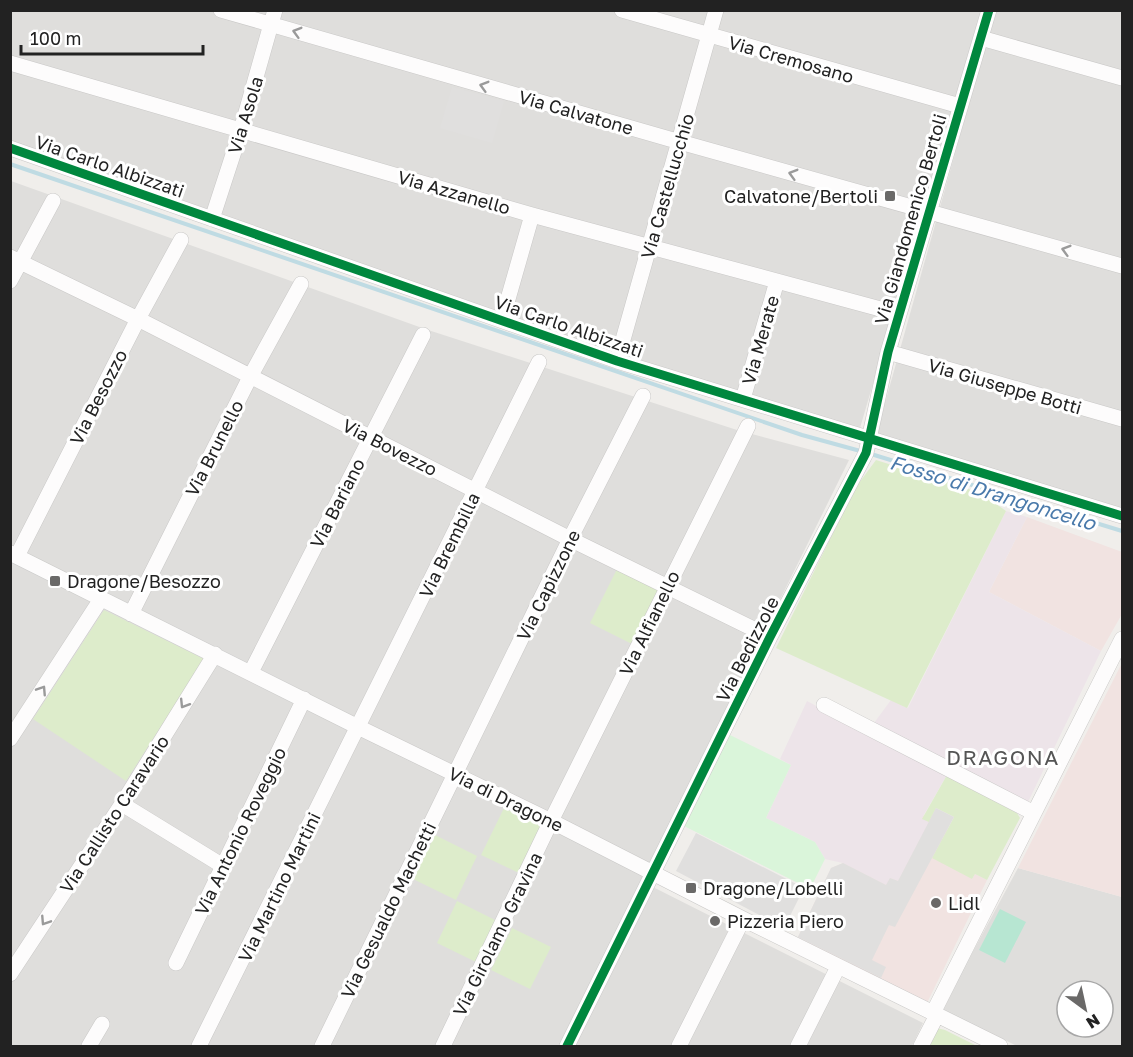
<svg xmlns="http://www.w3.org/2000/svg" width="1133" height="1057" font-family="'Golos Text',sans-serif">
  <style>
    .residential { fill: #dfdedc; fill-rule: evenodd }
    .commercial { fill: #f1e3e1 }
    .industrial { fill: #ede4e9 }
    .grass { fill: #ddeccb }
    .park { fill: #daf5da }
    .pitch { fill: #b7e6d2 }
    .parking { fill: #e0dfde }
    .lines { fill: none; stroke-linecap: round; stroke-linejoin: round }
    .stream { stroke: #bfdbe3; stroke-width: 4 }
    .minor-casing { stroke: #c9c8c7; stroke-width: 16 }
    .minor { stroke: #fdfcfc; stroke-width: 15 }
    .cycleway-casing { stroke: #fff; stroke-width: 13 }
    .cycleway { stroke: #00873e; stroke-width: 9 }
    .oneway { stroke: #9a9a9a }
    .poi-dot { fill: #6a6968; stroke: #fff; stroke-width: 2 }
    .labels { text-anchor: middle; dominant-baseline: central; stroke-width: 6; stroke-linejoin: round; paint-order: stroke }
    .street-label { font-size: 18px; fill: #222; stroke: #fff }
    .poi-label { font-size: 18px; fill: #222; stroke: #fff; text-anchor: start }
    .water-label { font-size: 20px; font-style: italic; fill: #4a7aab; stroke: #fff }
    .quarter-label { font-size: 21px; letter-spacing: 1.5px; fill: #555; stroke: #fff }
  </style>
  <rect width="100%" height="100%" fill="#f0eeeb"/>
  <path class="residential" d="M11,11h971l-122,417 -235,-70 -614,-215z
    M995,11h127v497l-246,-73z
    M11,181l414,148 312,101 112,30 -208,421 282,142 -11,23h-901z
    M1018,868l104,29v149h-105l-75,-37zM1067,991h36v36h-36z"/>
  <path class="commercial" d="M1027,517l95,35v62l-21,37 -112,-59z
    M1122,663v234l-104,-29z
    M936,808l36,71 3,-5 12,6 -60,123 -129,-66 33,-69 12,-5z"/>
  <path class="industrial" d="M1006,511l21,6 -38,75 112,59 -73,151 -154,-79 17,-23 17,8z
    M807,701l140,74 -25,43 7,4 -31,59 -8,-3 -4,7 -43,-22 -18,-4 -10,-17 -49,-24 25,-53 -11,-6z"/>
  <path class="grass" d="M876,460l105,33 25,18 -99,197 -131,-60 80,-161z
    M617,569l42,22 -27,53 -42,-21z
    M104,610l100,49 -78,122 -93,-62z
    M947,775l70,38 3,5 -33,62 -12,-6 -3,5 -40,-21 22,-41 -18,-9 -7,14 -7,-3z
    M504,808l40,19 -23,47 -40,-19z
    M435,835l42,21 -21,44 -43,-21z
    M457,901l42,21 -21,41 -41,-20z
    M512,928l39,19 -21,42 -39,-19z
    M937,1028l8,2 32,16h-50z"/>
  <path class="park" d="M730,735l61,30 -25,53 49,24 10,17 -15,30 -126,-63z"/>
  <path class="pitch" d="M1000,909l26,13 -21,41 -26,-13z"/>
  <path class="parking" d="M452,87l52,14 -12,42 -52,-15z
    M936,808l18,9 -59,110 -6,-2 -17,35 14,7 -5,11 -83,-41 33,-69 12,-5 43,22 4,-7 8,3z
    M696,833l108,55 -20,40 -108,-57z"/>
  <g class="lines">
    <path class="stream" d="M10,164l792,271 62,17
      M871,454l251,77"/>
    <defs>
      <path id="minor" d="M221,10l459,132 442,124
        M622,10l338,96
        M981,38l141,40
        M10,63l522,152 367,99
        M10,148l607,213 505,155
        M212,219l29,-89 34,-120
        M10,257l128,62 432,220 200,98
        M10,281l43,-80
        M502,320l30,-105
        M888,352l234,67
        M617,361l99,-351
        M743,399l34,-118
        M10,553l348,174 193,94 192,98 257,127
        M17,556l121,-237 43,-79
        M131,614l119,-237 51,-93
        M251,672l172,-337
        M824,705l210,108
        M10,739l91,-140
        M122,804l101,62
        M176,963l128,-264
        M10,974l112,-170 93,-150
        M933,1013l189,-374
        M89,1046l13,-22
        M199,1046l340,-684
        M322,1046l248,-507 73,-143
        M443,1046l108,-225 197,-395
        M567,1046l203,-409 96,-184 22,-101 101,-342
        M679,1046l64,-127
        M798,1046l40,-79
        M921,1046l16,-31"/>
    </defs>
    <use href="#minor" class="minor-casing"/>
    <use href="#minor" class="minor"/>
    <defs>
      <path id="cycleway" d="M10,148l607,213 505,155
        M567,1046l203,-409 96,-184 22,-101 101,-342"/>
    </defs>
    <use href="#cycleway" class="cycleway-casing"/>
    <use href="#cycleway" class="cycleway"/>
  </g>
  <defs><path id="oneway-chevron" d="M-2-3.5L2.5 0L-2 3.5" fill="none" stroke-width="1.6" stroke-linecap="round" stroke-linejoin="round" transform="scale(1.5)"/></defs>
  <g class="oneway">
    <use href="#oneway-chevron" transform="translate(297 32) rotate(-164)"/>
    <use href="#oneway-chevron" transform="translate(484 86) rotate(-164)"/>
    <use href="#oneway-chevron" transform="translate(793 174) rotate(-164)"/>
    <use href="#oneway-chevron" transform="translate(1066 250) rotate(-164)"/>
    <use href="#oneway-chevron" transform="translate(42 690) rotate(-57)"/>
    <use href="#oneway-chevron" transform="translate(184 704) rotate(122)"/>
    <use href="#oneway-chevron" transform="translate(45 921) rotate(123)"/>
  </g>
  <g class="poi-dot">
    <rect x="884" y="190" width="12" height="12" rx="3"/>
    <rect x="49" y="575" width="12" height="12" rx="3"/>
    <rect x="685" y="882" width="12" height="12" rx="3"/>
    <circle cx="936" cy="903" r="6"/>
    <circle cx="715" cy="921" r="6"/>
  </g>
  <g class="labels">
    <g class="street-label">
      <text transform="translate(791 59) rotate(16)">Via Cremosano</text>
      <text transform="translate(576 112) rotate(16)">Via Calvatone</text>
      <text transform="translate(245 115) rotate(-73)">Via Asola</text>
      <text transform="translate(110 166) rotate(19)">Via Carlo Albizzati</text>
      <text transform="translate(667 186) rotate(-74)">Via Castellucchio</text>
      <text transform="translate(454 192) rotate(16)">Via Azzanello</text>
      <text transform="translate(910 219) rotate(-74)">Via Giandomenico Bertoli</text>
      <text transform="translate(569 326) rotate(19)">Via Carlo Albizzati</text>
      <text transform="translate(760 340) rotate(-74)">Via Merate</text>
      <text transform="translate(1005 386) rotate(16)">Via Giuseppe Botti</text>
      <text transform="translate(98 397) rotate(-63)">Via Besozzo</text>
      <text transform="translate(390 447) rotate(27)">Via Bovezzo</text>
      <text transform="translate(214 448) rotate(-63)">Via Brunello</text>
      <text transform="translate(337 503) rotate(-63)">Via Bariano</text>
      <text transform="translate(449 545) rotate(-64)">Via Brembilla</text>
      <text transform="translate(548 585) rotate(-64)">Via Capizzone</text>
      <text transform="translate(649 623) rotate(-64)">Via Alfianello</text>
      <text transform="translate(747 649) rotate(-63)">Via Bedizzole</text>
      <text transform="translate(506 799) rotate(26)">Via di Dragone</text>
      <text transform="translate(114 814) rotate(-57)">Via Callisto Caravario</text>
      <text transform="translate(240 831) rotate(-64)">Via Antonio Roveggio</text>
      <text transform="translate(279 887) rotate(-64)">Via Martino Martini</text>
      <text transform="translate(388 910) rotate(-64)">Via Gesualdo Machetti</text>
      <text transform="translate(497 934) rotate(-64)">Via Girolamo Gravina</text>
    </g>
    <g class="poi-label">
      <text x="878" y="196" text-anchor="end">Calvatone/Bertoli</text>
      <text x="67" y="581">Dragone/Besozzo</text>
      <text x="703" y="888">Dragone/Lobelli</text>
      <text x="948" y="903">Lidl</text>
      <text x="727" y="921">Pizzeria Piero</text>
    </g>
    <g class="water-label">
      <text transform="translate(993 492) rotate(17)">Fosso di Drangoncello</text>
    </g>
    <g class="quarter-label">
      <text x="1003" y="757">DRAGONA</text>
    </g>
  </g>
  <rect width="1133" height="1057" fill="none" stroke="#222222" stroke-width="24"/>
  <g transform="translate(1085 1009) rotate(147)"><circle r="28" fill="#ffffff" stroke="#a7a7a7" stroke-width="1.5"/>
  <path d="M0-4.5L10 22L0 15L-10 22Z" fill="#6a6968"/>
  <text y="-9" font-size="16" font-weight="bold" text-anchor="middle" fill="#222222">N</text>
  </g>
  <path d="M21 45v9h182v-9" fill="none" stroke="#222222" stroke-width="3"/>
  <text x="30" y="45" font-size="18" fill="#222222" stroke="#ffffff" stroke-width="4.5" paint-order="stroke">100 m</text>
</svg>
